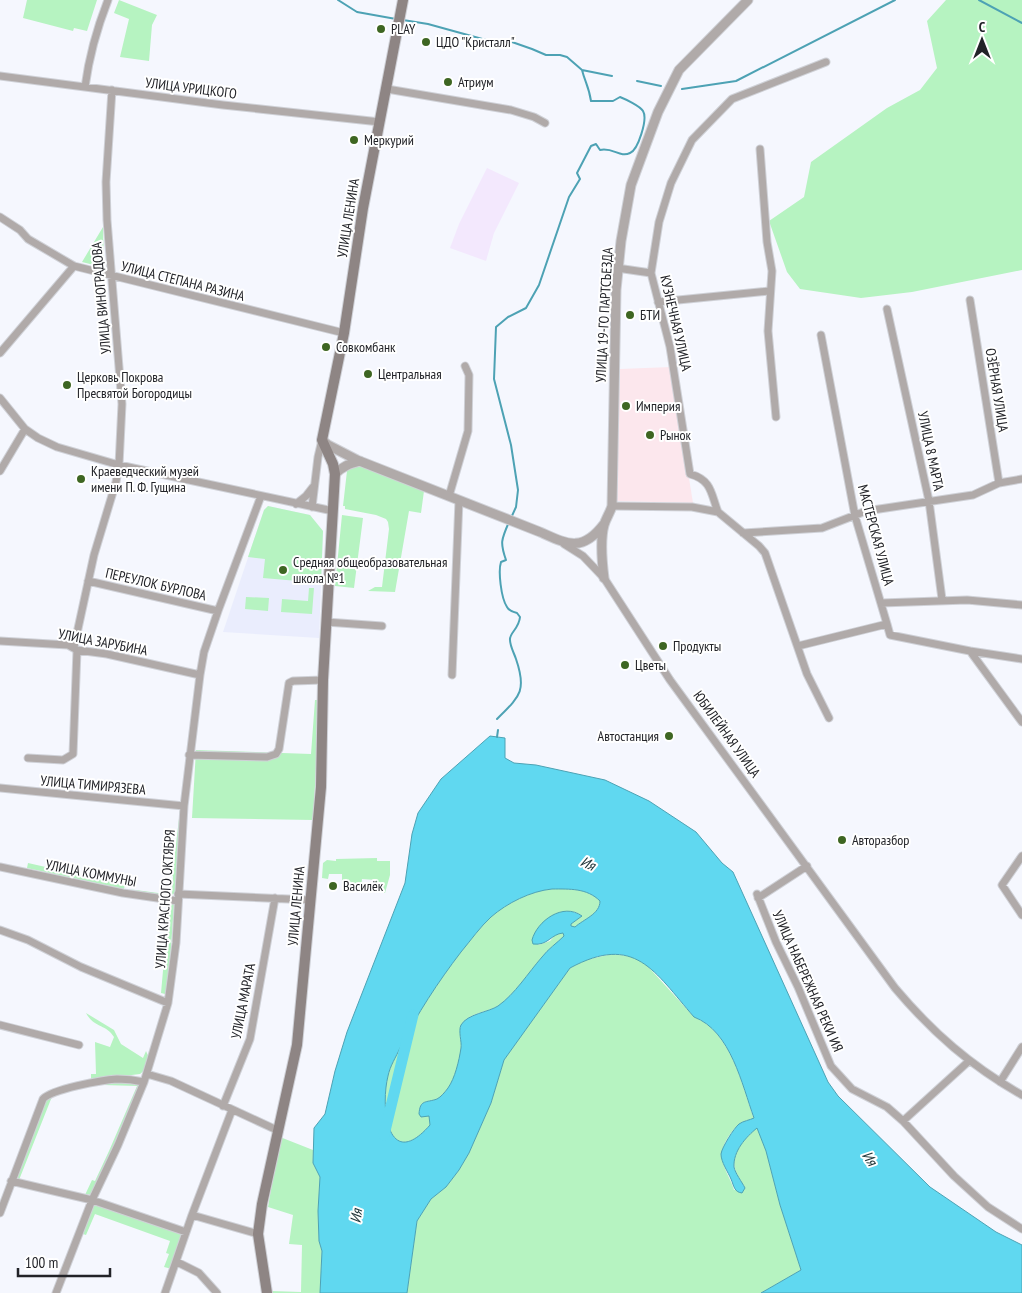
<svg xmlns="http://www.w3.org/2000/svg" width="1022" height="1293" font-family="'PT Sans Narrow',sans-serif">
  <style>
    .commercial { fill: #fce7ed }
    .industrial { fill: #f3e8fd }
    .built { fill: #eaedfd }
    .green { fill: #b6f3c1 }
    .water { fill: #60d8f0; stroke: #4da2b4; fill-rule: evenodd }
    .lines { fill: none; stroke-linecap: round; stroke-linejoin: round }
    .stream { stroke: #4da2b4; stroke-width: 2 }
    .river { stroke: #60d8f0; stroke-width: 11 }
    .minor-casing { stroke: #cfd1d7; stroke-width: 9 }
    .tertiary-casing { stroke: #cfd1d7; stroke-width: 11 }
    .secondary-casing { stroke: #cfd1d7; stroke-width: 12 }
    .minor { stroke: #b0aaa9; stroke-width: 7 }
    .tertiary { stroke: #b0aaa9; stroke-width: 9 }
    .secondary { stroke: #8e8584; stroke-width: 10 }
    .poi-dot { fill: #3e6622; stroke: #fff; stroke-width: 2 }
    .labels { text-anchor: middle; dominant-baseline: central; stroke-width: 4; stroke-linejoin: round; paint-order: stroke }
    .poi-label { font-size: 14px; fill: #222328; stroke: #fff; text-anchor: start }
    .street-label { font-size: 14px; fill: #222328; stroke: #fff }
    .water-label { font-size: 15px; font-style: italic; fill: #1d3337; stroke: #fff }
  </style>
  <rect width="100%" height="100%" fill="#f5f7fe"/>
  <path class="commercial" d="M671,367l22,136 -78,-2 5,-132z"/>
  <path class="industrial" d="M487,168l32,15 -25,50 -8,28 -36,-13 9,-24z"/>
  <path class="built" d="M268,506l42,9 13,16 -4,107 -96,-6 41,-122z"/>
  <path class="green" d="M27,0h70l-10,31 -13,-3 -1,3 -50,-13z
    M119,0l38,15 -5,10 -3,36 -29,-4 9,-38 -15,-6z
    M946,0h76v270l-110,22 -51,6 -61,-9 -13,-17 -18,-51 35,-24 7,-35 76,-54 33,-18 17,-22 -10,-47z
    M103,227l1,39 -2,1 -20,-5z
    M355,466h6l63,25 -3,22 -12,-2 -14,81 -27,-1 7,-4h7l7,-58 -1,-7 -2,-3 -10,-4 -31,-6v-3h-2l4,-35z
    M268,506l42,9 13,16 -2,52 -58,-5 2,-19 -17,-2 16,-47z
    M342,515l21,3 -9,70 -19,-2z
    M309,588h5l-2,26 -31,-2 1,-13 26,2z
    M246,597l23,1 -1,13 -23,-2z
    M315,700h5l-7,120 -121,-2 4,-68 115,4z
    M180,810l2,1 -7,82 -5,3h-5l-37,-7 38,5 6,-3 1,-15h-3l1,-15h3z
    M377,858v3h13v14l-5,18 -9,-2v-2l-2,-1 1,-8 -13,-1 -1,9 -19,-1v-13h-13l-1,5 -6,-1 1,-15 4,-3 9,1v-2z
    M28,863l97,22 -1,4 -97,-21z
    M552,889c18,0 35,-1 48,12 0,13 -16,18 -25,26l-4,-1v-2l11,-8c-7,-6 -14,-5 -23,-3l-21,32 12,-4 7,-8h6l1,3c-7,7 -16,13 -22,21 -14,16 -27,37 -44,49 -10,6 -30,7 -37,19 -3,6 1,17 0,23 -1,13 -6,30 -13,40 -3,4 -7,9 -11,11 -11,4 -17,0 -18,15l10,2 1,9c-42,48 -50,-17 -42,-49 2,-10 8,-19 12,-28 17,-34 38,-66 61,-96 10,-12 19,-25 30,-35 16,-14 40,-26 61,-28z
    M169,904h5l-6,87 -3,3 -4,-1z
    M612,954l17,2 14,5 51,56c37,15 48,68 60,102 -5,1 -11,2 -15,5 -7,6 -18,22 -17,31 0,12 9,24 12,35l11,-2c-3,-6 -8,-12 -10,-19 -5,-16 12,-32 22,-42l9,24 14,54 21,65 -40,23h-354l10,-72 14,-22 15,-12 13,-17 10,-17 22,-50 13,-43 66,-92 15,-8z
    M86,1013l28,17 7,14 22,14 3,-7 4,9 -4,9 -6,5 -49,6v-6h5l-1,-32 15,5 4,-10c-8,-13 -20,-9 -28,-24z
    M116,1082l21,1 2,3 -13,37 -34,71 -7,1 7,-15 3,1 14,-30 28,-65 -34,-1z
    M53,1094l-34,86 -2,-2v-6l30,-74z
    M280,1137l33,13v13l7,14 -2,34 1,30 3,10 -2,42h-49v-2l30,1 1,-47 -13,-1 4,-29 -25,-8z
    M97,1204l86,30 -11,35 -8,-2 5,-13 -3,-1 4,-12 -75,-27 -9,21 -3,-1 11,-29z"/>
  <path class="water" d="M490,736l15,2v20l9,5 22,2 69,15 44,21 47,31 26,31 11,9 95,210 10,14 92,91 66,45 26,13v48h-261l40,-23 -21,-65 -14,-54 -9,-23c-11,9 -24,23 -23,39 1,6 8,15 11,21l-3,5c-8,-1 -8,-7 -11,-14 -3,-7 -10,-17 -10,-25 1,-7 13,-26 18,-30 4,-3 11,-4 15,-6 -12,-33 -23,-87 -60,-101 -40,-46 -59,-84 -124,-49l-66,92 -13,43 -22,50 -10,17 -13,17 -15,12 -14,22 -10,72h-87l2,-42 -3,-10 -1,-30 2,-34 -7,-14 1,-35 11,-14 10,-43 12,-39 58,-149 7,-49 6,-21 23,-34zM552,889c18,0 35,-1 48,12 0,13 -16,18 -25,26l-4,-1v-2l11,-8c-19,-14 -45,5 -50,24l1,4c15,2 18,-10 30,-11l1,3c-7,7 -16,13 -22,21 -14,16 -27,37 -44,49 -9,6 -31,8 -37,19 -3,6 1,17 0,23 -2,13 -6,30 -13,40 -3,4 -7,9 -11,11 -11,4 -17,0 -18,15l2,3 8,-1 1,9c-42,48 -50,-17 -42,-49 2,-10 8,-19 12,-28 17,-34 38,-66 61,-96 10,-12 19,-25 30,-35 16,-14 40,-26 61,-28z"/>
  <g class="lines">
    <path class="stream" d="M338,0l19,12 39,7
      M979,0l43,23
      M403,20l25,4 58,16 26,2 20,7 14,6h14l7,2 15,13c3,12 7,17 9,31h22l7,-4c5,2 20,9 23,14 5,8 -5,39 -13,42 -10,5 -17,-6 -30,-3l-4,-6 -5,2 -14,27 3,6 -11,18 -30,88 -13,23 -18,9 -12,10 -2,52 17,66 7,45 -2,17 -5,11
      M582,70l30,6
      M637,81l24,5
      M682,89l54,-8 159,-81
      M497,719c23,-23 30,-28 19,-60 -2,-6 -6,-13 -6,-19 -1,-7 9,-11 10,-23l-3,-4c-4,-1 -8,-2 -10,-6 -6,-9 -9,-36 -6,-45l5,-2c-6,-17 -5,-20 3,-38
      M497,737l1,-7"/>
    <path class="river" d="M384,1135l29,-120"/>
    <defs>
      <path id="minor" d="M0,76l223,29 157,17
        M85,87c4,-30 12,-59 23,-87
        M387,89l124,21 23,7 11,6
        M760,149l7,93 5,29 -4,60 8,86
        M0,217l20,13 8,9 46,27 270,67
        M617,268l34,5
        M970,300l29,183
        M658,302l111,-11
        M887,309l42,192 13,98
        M821,335l34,181 32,108
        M0,353l74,-87
        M0,398l25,31 13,9 19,9 62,18 214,46
        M0,471l25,-42
        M449,496l19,-65 1,-56 -4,-9
        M296,504l10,-8 7,-9
        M612,506l80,1 26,5 41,34 6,7 42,121 22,44
        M312,507l6,-50 4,-17
        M718,512c-7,-18 -6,-32 -28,-38l-20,-127 -19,-74 8,-51 12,-39 21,-43 40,-41 94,-37
        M743,533l79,-5 44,-17 107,-16 26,-12 23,-4
        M564,544l19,12 21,22 66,102 225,308c38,45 76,78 127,107
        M88,581l130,30
        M881,603l86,-3 55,5
        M326,622l56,4
        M0,641l68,4 9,5 30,4 93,21
        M798,646l89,-22 3,11 80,16 52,71
        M74,647l20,-92 22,-73 3,-17 3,-61 -15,-184 -1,-38 6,-92
        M970,651l52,8
        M452,675l7,-175
        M189,755l78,2 9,-3 3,-5 10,-66 4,-2 30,-1
        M28,758l35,2 10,-6 4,-104
        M0,788l184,18
        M1022,856l-20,29 20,30
        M0,867l123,26 55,8
        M178,894l132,6
        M757,894l19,48 22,45 33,79 21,23 35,18 16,14 51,55 34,31 34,22
        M758,898l49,-32
        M0,930l28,10 53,27 87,36
        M0,1025l79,20
        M147,1074l24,7 108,50
        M1000,1082l22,-35
        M223,1106l27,-67 25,-141
        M903,1121l66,-60
        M11,1181l81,19 94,32
        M0,1213l43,-114c9,-10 59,-19 74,-20 9,0 18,1 27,3
        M192,1215l66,19
        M177,1262l22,11 18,20
        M56,1293l36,-93 26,-55 26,-63 24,-79 8,-60 8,-137 16,-131 4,-23 14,-41 43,-115
        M165,1293l27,-78 40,-105"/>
      <path id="tertiary" d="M322,440l6,5 29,15 183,72c27,12 42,21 64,-8
        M335,474c8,-8 14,-10 25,-13
        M604,578c-2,-16 -4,-38 0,-53 2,-7 6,-12 8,-19l4,-216 5,-49 10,-56 27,-73 21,-42 69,-70"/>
      <path id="secondary" d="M267,1293l-9,-59 4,-30 35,-159 24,-258 2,-107 12,-206 -2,-10 -11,-24 22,-107 19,-125 40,-208"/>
    </defs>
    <use href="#minor" class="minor-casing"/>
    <use href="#tertiary" class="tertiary-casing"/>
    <use href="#secondary" class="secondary-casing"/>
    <use href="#minor" class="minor"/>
    <use href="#tertiary" class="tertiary"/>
    <use href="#secondary" class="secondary"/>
  </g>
  <g class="poi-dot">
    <circle cx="381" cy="29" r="5"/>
    <circle cx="426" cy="42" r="5"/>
    <circle cx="448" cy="82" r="5"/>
    <circle cx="354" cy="140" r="5"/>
    <circle cx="630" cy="315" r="5"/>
    <circle cx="326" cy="347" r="5"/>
    <circle cx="368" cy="374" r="5"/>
    <circle cx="67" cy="385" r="5"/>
    <circle cx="626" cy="406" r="5"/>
    <circle cx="650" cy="435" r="5"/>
    <circle cx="81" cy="479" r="5"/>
    <circle cx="283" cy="570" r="5"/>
    <circle cx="663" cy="646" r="5"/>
    <circle cx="625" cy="665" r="5"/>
    <circle cx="669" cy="736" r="5"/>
    <circle cx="842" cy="840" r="5"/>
    <circle cx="333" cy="886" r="5"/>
  </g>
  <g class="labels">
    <g class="poi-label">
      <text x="391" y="29">PLAY</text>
      <text x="436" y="42">ЦДО "Кристалл"</text>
      <text x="458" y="82">Атриум</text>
      <text x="364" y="140">Меркурий</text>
      <text x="640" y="315">БТИ</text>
      <text x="336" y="347">Совкомбанк</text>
      <text x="378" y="374">Центральная</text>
      <text x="77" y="377">Церковь Покрова<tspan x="77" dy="16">Пресвятой Богородицы</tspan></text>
      <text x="636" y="406">Империя</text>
      <text x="660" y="435">Рынок</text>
      <text x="91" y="471">Краеведческий музей<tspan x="91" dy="16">имени П. Ф. Гущина</tspan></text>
      <text x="293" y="562">Средняя общеобразовательная<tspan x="293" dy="16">школа №1</tspan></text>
      <text x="673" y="646">Продукты</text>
      <text x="635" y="665">Цветы</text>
      <text x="659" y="736" text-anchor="end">Автостанция</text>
      <text x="852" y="840">Авторазбор</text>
      <text x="343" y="886">Василёк</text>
    </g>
    <g class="street-label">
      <text transform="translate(191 88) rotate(7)">УЛИЦА УРИЦКОГО</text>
      <text transform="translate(348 218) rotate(-81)">УЛИЦА ЛЕНИНА</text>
      <text transform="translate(183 281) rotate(14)">УЛИЦА СТЕПАНА РАЗИНА</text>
      <text transform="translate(101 298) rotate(-95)">УЛИЦА ВИНОГРАДОВА</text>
      <text transform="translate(604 315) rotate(-87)">УЛИЦА 19-ГО ПАРТСЪЕЗДА</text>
      <text transform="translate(676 323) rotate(77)">КУЗНЕЧНАЯ УЛИЦА</text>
      <text transform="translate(997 390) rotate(81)">ОЗЁРНАЯ УЛИЦА</text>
      <text transform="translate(931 451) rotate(78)">УЛИЦА 8 МАРТА</text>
      <text transform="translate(876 535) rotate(75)">МАСТЕРСКАЯ УЛИЦА</text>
      <text transform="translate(156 584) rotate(13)">ПЕРЕУЛОК БУРЛОВА</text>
      <text transform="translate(103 642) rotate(11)">УЛИЦА ЗАРУБИНА</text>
      <text transform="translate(727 734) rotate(54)">ЮБИЛЕЙНАЯ УЛИЦА</text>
      <text transform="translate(93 785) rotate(5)">УЛИЦА ТИМИРЯЗЕВА</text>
      <text transform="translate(91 873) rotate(11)">УЛИЦА КОММУНЫ</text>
      <text transform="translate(165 899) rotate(-86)">УЛИЦА КРАСНОГО ОКТЯБРЯ</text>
      <text transform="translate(296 906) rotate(-85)">УЛИЦА ЛЕНИНА</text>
      <text transform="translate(808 981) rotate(66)">УЛИЦА НАБЕРЕЖНАЯ РЕКИ ИЯ</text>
      <text transform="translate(243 1001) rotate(-79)">УЛИЦА МАРАТА</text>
    </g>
    <g class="water-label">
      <text transform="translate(588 863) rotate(26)">Ия</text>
      <text transform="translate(870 1158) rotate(57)">Ия</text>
      <text transform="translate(356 1216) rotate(-83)">Ия</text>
    </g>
  </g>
  <g transform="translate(982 40)" stroke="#ffffff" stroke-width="4" paint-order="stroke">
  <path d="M0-4L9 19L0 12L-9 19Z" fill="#222328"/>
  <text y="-8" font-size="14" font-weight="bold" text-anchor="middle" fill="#222328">С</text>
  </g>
  <path d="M18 1268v8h92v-8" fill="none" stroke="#222328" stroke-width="2.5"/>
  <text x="25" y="1268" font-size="15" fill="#222328" stroke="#ffffff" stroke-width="4" paint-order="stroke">100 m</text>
</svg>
